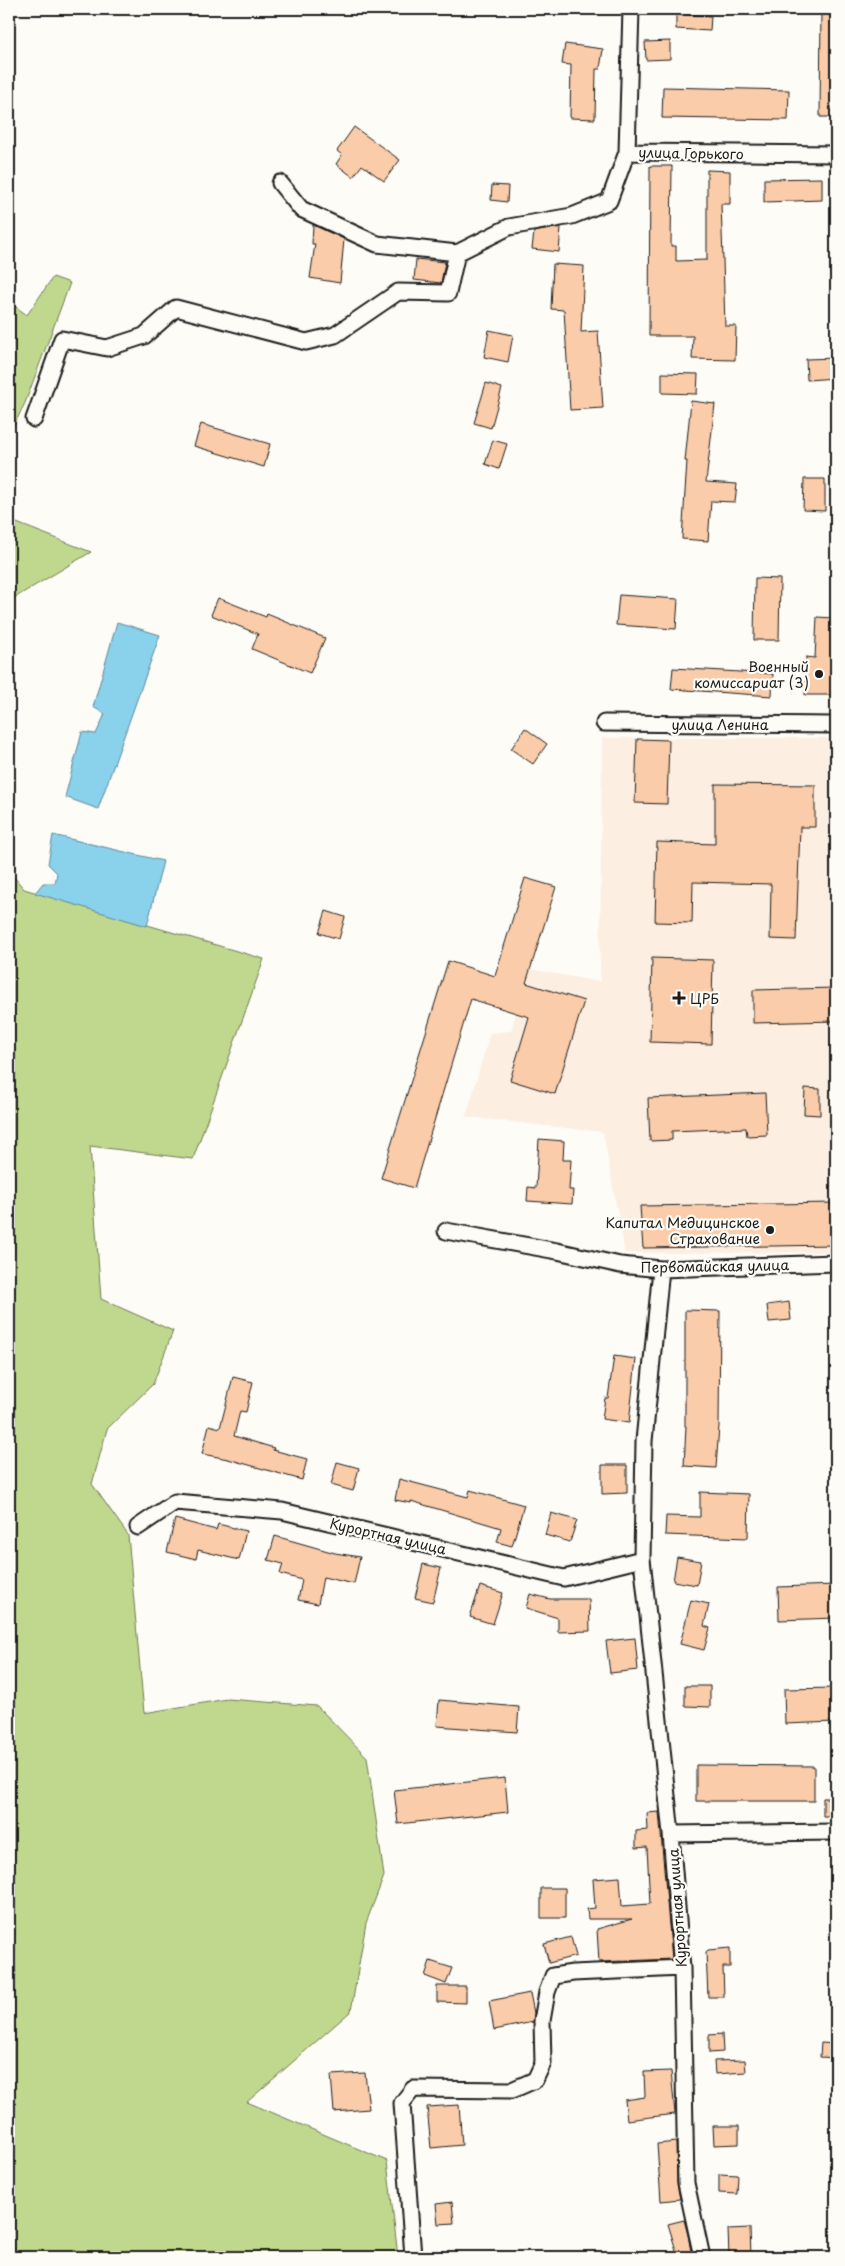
<svg xmlns="http://www.w3.org/2000/svg" width="845" height="2266" font-family="'Playpen Sans',sans-serif">
  <style>
    .built { fill: #fceee0 }
    .green { fill: #c0d88e; stroke: #6e7a55 }
    .water { fill: #8ad1eb; stroke: #5e8998 }
    .building { fill: #facca9; stroke: #1c1c1c }
    .lines { fill: none; stroke-linecap: round; stroke-linejoin: round }
    .minor-casing { stroke: #1c1c1c; stroke-width: 19 }
    .minor { stroke: #fdfcf7; stroke-width: 15 }
    .poi-dot { fill: #1c1c1c; stroke: #fdfcf7; stroke-width: 2 }
    .labels { text-anchor: middle; dominant-baseline: central; stroke-width: 4.5; stroke-linejoin: round; paint-order: stroke }
    .street-label { font-size: 14px; fill: #1c1c1c; stroke: #fdfcf7 }
    .poi-label { font-size: 14px; fill: #1c1c1c; stroke: #fdfcf7; text-anchor: end }
  </style>
  <rect width="100%" height="100%" fill="#fdfcf7"/>
  <filter id="ink" filterUnits="userSpaceOnUse"><feTurbulence type="fractalNoise" baseFrequency=".02" numOctaves="2"/><feDisplacementMap in="SourceGraphic" scale="10" xChannelSelector="R" yChannelSelector="G"/><feConvolveMatrix kernelMatrix="1 2 1 2 8 2 1 2 1" color-interpolation-filters="sRGB"/></filter>
  <g filter="url(#ink)">
    <path class="built" d="M602,738h234v514l-211,1 -22,-121 -137,-15 24,-84 21,-2 18,-62 71,13z"/>
    <path class="green" d="M53,277l17,6 -45,120 -16,32v-133l18,13z
      M9,520l82,32 -82,49z
      M9,871l15,18 240,70 -71,200 -103,-13 11,153 72,32 -20,53 -46,45 -15,55 36,51 16,178 83,-14 90,7 50,51 17,119 -18,47 -15,88 -104,91 140,59 11,96h-389z"/>
    <path class="water" d="M117,622l43,13 -62,174 -33,-12 17,-65 14,2 9,-20 -12,-7z
      M53,835l110,26 -16,65 -112,-33 8,-10h12l2,-10 -9,-9z"/>
    <path class="building" d="M821,9h15v108h-16z
      M676,14l35,2 -1,15 -34,-2z
      M670,41v18l-24,1 -1,-18z
      M565,44l38,5 -3,20h-4l-1,50 -25,-1 1,-53 -9,-1z
      M663,87l126,3 -1,30 -126,-2z
      M354,127l46,33 -16,21 -22,-16 -9,12 -17,-13 6,-9 -5,-4z
      M650,166h22l-1,80h5v15l31,-1v-90l23,1v33h-9l2,55 2,67h11l-1,34 -43,-1 1,-23h-44z
      M822,178v22l-58,2v-23z
      M492,185l16,1 -1,16 -16,-2z
      M313,225l31,14 -4,44 -30,-5 5,-34h-3z
      M561,227l-2,25 -27,-3 2,-17z
      M416,259l29,3 -4,21 -27,-3z
      M553,264l31,2 -3,66 17,-1 5,77 -33,2 -6,-100 -13,-1z
      M489,330l24,5 -5,27 -24,-5z
      M836,358v20l-29,2 -1,-21z
      M662,373l36,1 -1,20 -35,-1z
      M486,383l16,5 -11,40 -17,-5z
      M691,401l24,3 -9,78 31,2 -2,18 -24,-1 -3,40 -26,-2 5,-78h-2z
      M201,424l69,20 -6,23 -70,-21z
      M493,440l14,4 -8,25 -14,-5z
      M804,479h21v32l-22,-1z
      M755,578l25,1 -1,61h-25z
      M619,595l59,4 -2,30 -60,-4z
      M218,598l48,19 1,-3 58,24 -15,35 -58,-24 6,-15 -47,-19z
      M817,617l16,1 -1,77h-27l1,-38 9,1z
      M673,668l100,6 -1,22 -101,-7z
      M525,728l22,16 -14,20 -22,-15z
      M637,739l32,1 -2,64 -32,-1z
      M715,784l100,1v42h-15l-4,113 -26,-1 1,-55 -78,-2 -1,41 -37,-1 2,-80 58,2z
      M525,878l31,9 -30,96 58,18 -29,93 -45,-14 19,-63 -58,-18 -57,189 -33,-10 67,-217 47,15z
      M326,911l19,6 -6,22 -20,-6z
      M652,958l61,2 -2,84 -61,-2z
      M836,988v33l-83,2v-33z
      M805,1088l15,1v26l-16,-1z
      M765,1093l2,42 -20,1 -1,-8 -74,3v9l-22,1 -2,-43z
      M539,1139l25,2 -1,19h8l-2,30h4l-1,14 -45,-3 1,-14 8,1z
      M836,1203v42l-193,3 -3,-42z
      M789,1302l2,18 -22,2 -2,-17z
      M685,1310l35,1 -1,115 -3,42 -32,-2 2,-40h-1z
      M614,1356l22,3 -7,64 -27,-4 3,-21h3z
      M233,1377l20,5 -7,30 -6,-1 -6,25 40,12 -1,2 34,9 -5,21 -74,-21 -26,-5 7,-29 11,3z
      M337,1462l22,6 -6,23 -22,-6z
      M602,1465h25v28l-25,1z
      M399,1479l69,18 2,-7 54,15 -12,41 -15,-4 4,-14 -90,-27v2l-16,-3z
      M700,1492l49,2 -1,44 -83,-3 1,-19 34,1z
      M551,1513l26,7 -7,22 -25,-7z
      M175,1519l41,11 2,-6 28,7 -7,29 -41,-10 -2,9 -29,-7z
      M275,1536l60,17 25,4 -6,27 -31,-7 -5,27 -20,-4 4,-20 -22,-6 3,-10 -15,-4z
      M677,1557l24,4 -4,24 -24,-4z
      M423,1564l18,4 -8,34 -18,-4z
      M836,1585v33l-57,2 -1,-33z
      M480,1586l23,7 -10,31 -23,-7z
      M530,1594l20,5h39l1,32 -32,1v-14l-32,-10z
      M691,1600l18,4 -5,22 6,2 -6,22 -24,-6z
      M635,1638l3,32 -28,3 -4,-32z
      M685,1686h25v21l-25,-1z
      M836,1688v34l-51,2 -1,-35z
      M439,1700l80,7 -2,25 -80,-6z
      M696,1765l118,1v35h-118z
      M505,1778l3,34 -110,12 -4,-34z
      M823,1798h13v18h-13z
      M659,1812l13,147 -73,3 -2,-33 35,-10h-44l-1,-10 8,-1 -2,-29 27,-2 2,29 28,-2 -3,-57 -11,1v-17l12,-1 -1,-17z
      M541,1888h24v30h-24z
      M571,1937l5,19 -27,7 -5,-19z
      M730,1948v19h-7l1,30h-16l-2,-45 2,-2z
      M430,1961l22,7 -6,16 -21,-8z
      M437,1986h29v17l-29,-1z
      M530,1993l4,20 -1,9 -39,8 -5,-29z
      M722,2034l1,18 -14,1v-18z
      M821,2043l15,1v14l-16,-1z
      M745,2060l1,12 -31,2 -1,-13z
      M671,2071l4,43 -48,6 -2,-20 20,-3 -1,-25z
      M365,2073l4,36 -35,3 -3,-37z
      M459,2105l3,40 -31,3 -4,-41z
      M713,2126h26v18l-25,1z
      M676,2142l1,41 3,16 -19,2 -4,-57z
      M719,2174l19,1 -1,19 -18,-1z
      M452,2202l2,21 -16,1 -2,-20z
      M684,2220l4,15 4,22h-14l-10,-33z
      M750,2228l1,29h-22l-1,-28z"/>
    <g class="lines">
      <defs>
        <path id="minor" d="M627,152l4,-143
          M280,183l21,26 76,35 80,9 52,-26 63,-11 37,-15 18,-49 209,2
          M34,419l28,-80 45,9 37,-12 32,-28 130,34 29,-7 63,-43 50,1 9,-40
          M604,723l232,2
          M446,1231l111,20 63,14 41,4 175,-6
          M661,1269l-17,172 -2,118 29,275 11,134 4,215 16,74
          M138,1527l37,-25 107,9 282,67 78,-19
          M671,1834l165,-2
          M413,2257l-11,-154 11,-14 99,1 23,-10 8,-17 -1,-42 5,-29 6,-16 20,-3 109,-5"/>
      </defs>
      <use href="#minor" class="minor-casing"/>
      <use href="#minor" class="minor"/>
    </g>
  </g>
  <g class="poi-dot">
    <circle cx="819" cy="674" r="5"/>
    <path d="M676.5 990.5h5v5h5v5h-5v5h-5v-5h-5v-5h5z"/>
    <circle cx="770" cy="1230" r="5"/>
  </g>
  <g class="labels">
    <g class="street-label">
      <text transform="translate(691 153) rotate(1)">улица Горького</text>
      <text x="720" y="724">улица Ленина</text>
      <text transform="translate(715 1266) rotate(-1)">Первомайская улица</text>
      <text transform="translate(388 1536) rotate(13)">Курортная улица</text>
      <text transform="translate(677 1908) rotate(-94)">Курортная улица</text>
    </g>
    <g class="poi-label">
      <text x="809" y="666">Военный<tspan x="809" dy="16">комиссариат (3)</tspan></text>
      <text x="690" y="998" text-anchor="start">ЦРБ</text>
      <text x="760" y="1222">Капитал Медицинское<tspan x="760" dy="16">Страхование</tspan></text>
    </g>
  </g>
  <rect width="845" height="2266" fill="none" stroke="#fdfcf7" stroke-width="30"/>
  <rect x="15" y="15" width="815" height="2236" fill="none" stroke="#1c1c1c" stroke-width="2" filter="url(#ink)"/>
</svg>
